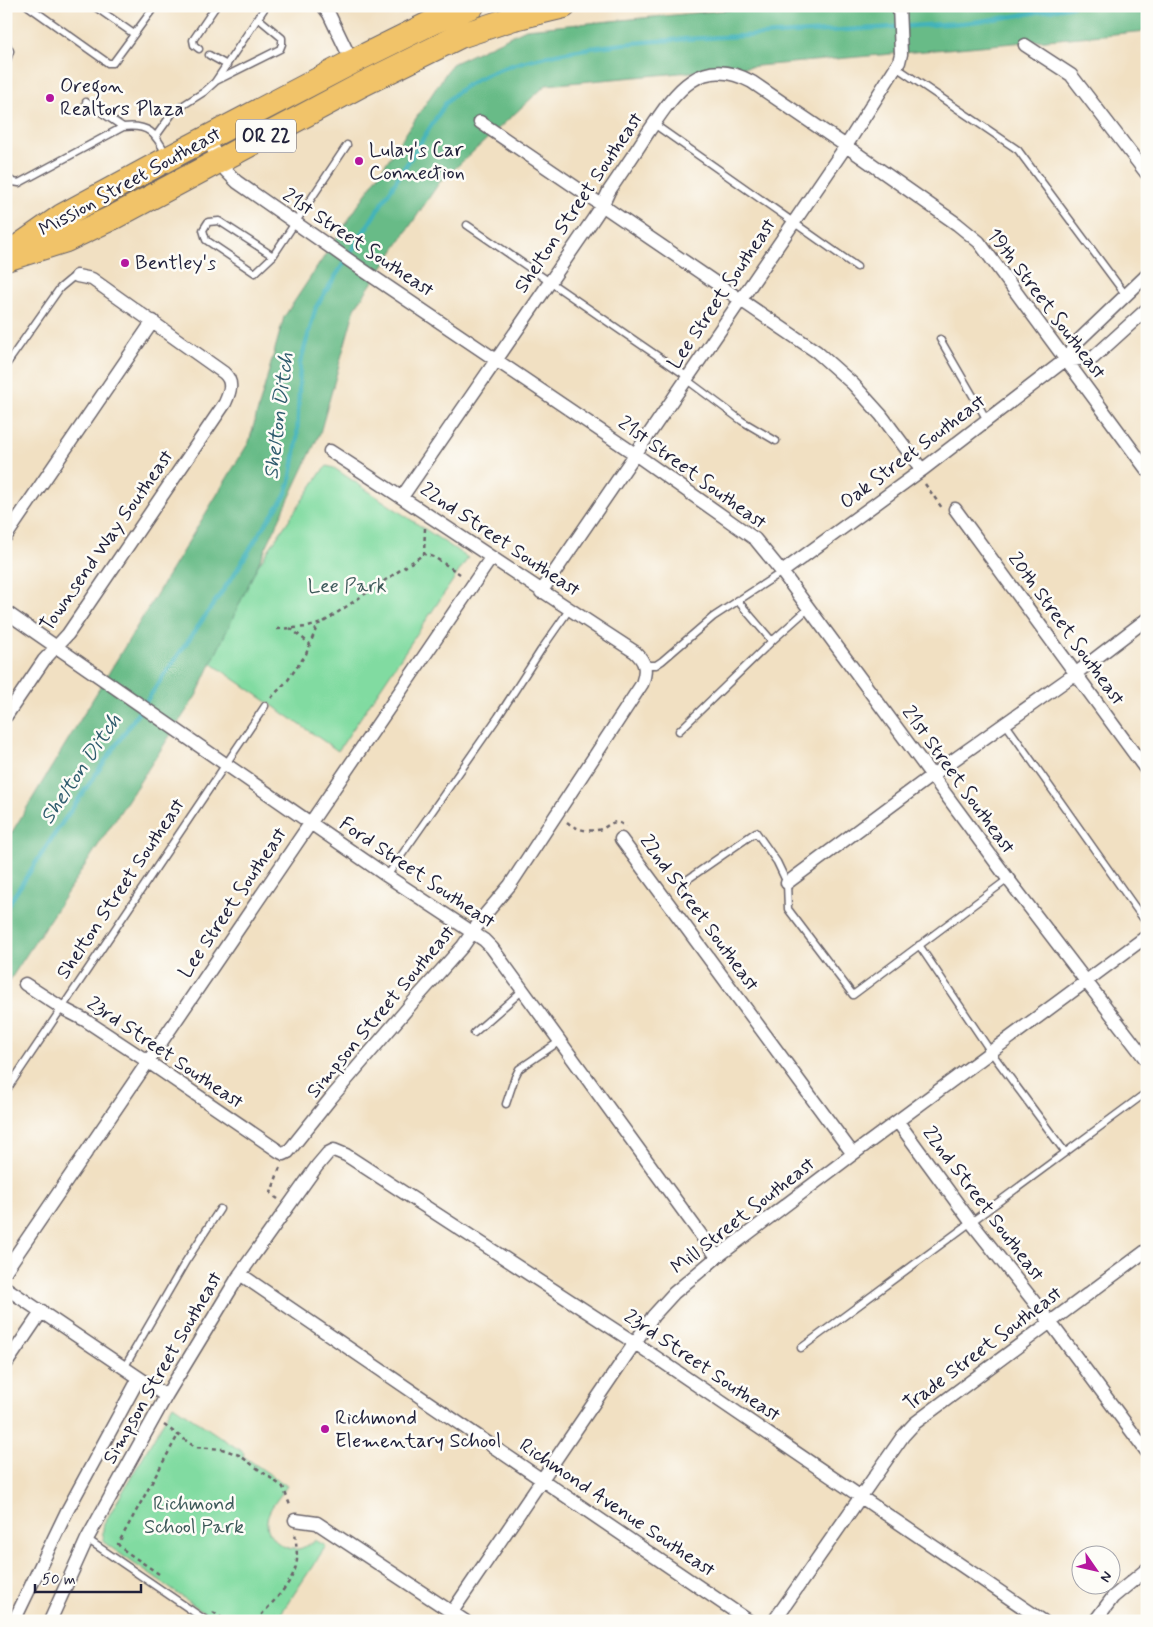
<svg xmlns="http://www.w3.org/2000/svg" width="1153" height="1627" font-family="Mynerve,sans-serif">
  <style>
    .green { fill: #81dba1; stroke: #527e6e }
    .forest { fill: #68bb87; stroke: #456e61 }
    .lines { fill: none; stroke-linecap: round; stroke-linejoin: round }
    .stream { stroke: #43b3ba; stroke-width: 4.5 }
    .lane-casing { stroke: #6a646a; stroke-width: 9 }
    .street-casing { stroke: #6a646a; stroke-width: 15 }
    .highway-casing { stroke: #6a646a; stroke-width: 26 }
    .path { stroke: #6a646a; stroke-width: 2.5; stroke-dasharray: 4 4; stroke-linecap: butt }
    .lane { stroke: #fff; stroke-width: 6 }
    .street { stroke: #fff; stroke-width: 12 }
    .highway { stroke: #f1c369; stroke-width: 24 }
    .poi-dot { fill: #b5179e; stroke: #fdfcf7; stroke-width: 2 }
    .labels { text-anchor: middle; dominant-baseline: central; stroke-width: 5; stroke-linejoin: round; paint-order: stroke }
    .shield { fill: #fdfcf7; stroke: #646373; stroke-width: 1 }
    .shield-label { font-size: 19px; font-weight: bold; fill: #22223b }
    .poi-label { font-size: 20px; fill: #22223b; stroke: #fdfcf7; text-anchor: start }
    .street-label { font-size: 20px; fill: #22223b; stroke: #fdfcf7 }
    .park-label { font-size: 20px; fill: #3e5a5a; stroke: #fdfcf7 }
    .water-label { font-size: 21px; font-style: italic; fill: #2f5c6e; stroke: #fdfcf7 }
  </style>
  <rect width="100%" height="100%" fill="#fdfcf7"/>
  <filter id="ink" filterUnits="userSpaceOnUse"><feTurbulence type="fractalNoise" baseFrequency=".02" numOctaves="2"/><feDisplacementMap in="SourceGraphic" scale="10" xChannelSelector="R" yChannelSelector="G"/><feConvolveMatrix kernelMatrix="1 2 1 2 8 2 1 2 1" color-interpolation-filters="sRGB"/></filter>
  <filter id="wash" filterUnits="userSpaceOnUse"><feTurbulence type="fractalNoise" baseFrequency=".0096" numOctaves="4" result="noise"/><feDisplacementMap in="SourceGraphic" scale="20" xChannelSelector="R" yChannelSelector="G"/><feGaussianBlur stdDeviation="1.12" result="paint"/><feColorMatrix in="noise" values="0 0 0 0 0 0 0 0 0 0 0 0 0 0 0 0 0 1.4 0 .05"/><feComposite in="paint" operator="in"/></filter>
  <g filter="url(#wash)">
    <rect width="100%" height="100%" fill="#f1e0c2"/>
    <path class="green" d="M327,466l7,2 134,90 -130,193 -140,-97 124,-183z
      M173,1405l71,48 -1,3 44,30c-6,10 -19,22 -20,34 -2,15 15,31 31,29 6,-1 12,-5 17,-9l11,6 -50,75h-59l-111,-77c-4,-7 -4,-12 -2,-20z"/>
    <path class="forest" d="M769,6h378v25l-601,54 -107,98 -84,125 -35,125 -124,263 -190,290v-144l243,-400 35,-125 168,-253 74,-35z"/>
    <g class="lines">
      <path class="stream" d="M6,908l54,-82 177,-256 22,-36 26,-38 5,-14 7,-41 3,-77 16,-57 129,-203c52,-63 238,-64 316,-69 66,-4 133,-8 200,-12 37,-3 75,-11 112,-17"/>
    </g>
  </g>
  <g filter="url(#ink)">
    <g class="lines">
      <defs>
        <path id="lane" d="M28,6l80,57h5l42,-57
          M94,6l40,28
          M6,43l4,8 -4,12
          M199,49l-5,-4 -1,-5 23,-34
          M209,55l18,10
          M896,67l122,83 107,144
          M216,81l64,-32 2,-5v-6l-24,-20
          M86,102l37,25
          M654,124l203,143
          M156,136l18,-25 30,-19 11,-10 51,-76
          M6,177l7,5 6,1 104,-56c26,-3 32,6 43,27
          M467,225l221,152
          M273,256l-54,-35 -11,1 -5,8 3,10 49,33 18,-17 74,-111
          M940,339l47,81
          M6,365l54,-77 12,-10 5,-2
          M687,380l55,41 34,20
          M737,600l35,41
          M645,665h11l6,-4 51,-44 69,-45
          M1005,723l142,201
          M679,731l93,-90 37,-33
          M387,876l111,-159 43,-67 28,-40
          M681,884l75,-52 21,30 10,21 1,26 65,86 155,-116
          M919,945l72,107 74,100
          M474,1033l49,-43
          M6,1091l259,-385
          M506,1104l9,-27 4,-8 41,-28
          M801,1348l346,-256
          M124,1368l62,-107 34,-52
          M87,1539l120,82"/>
        <path id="street" d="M323,6l6,8 25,52
          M1025,45l46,30 76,99
          M480,122l337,230 36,32 28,31 41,55
          M207,139l19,32 11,11 126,88 272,184 120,85 27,33 226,307 139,182
          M1065,360l28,-2 54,-49
          M402,497l190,-276 10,-15 7,-15c13,-19 26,-38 38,-57 27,-40 52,-81 105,-52l94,64 111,78 22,18 168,228
          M955,509l192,262
          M6,536l147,-215
          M782,572l140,-102 143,-110 13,-19 69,-66
          M541,592l305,-446 53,-84 2,-8 -2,-48
          M6,612l381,264 97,64 8,8 225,309
          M6,716l38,-56 24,-26 157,-231c5,-11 9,-21 -1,-30l-132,-94 -15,-3
          M621,839l232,315
          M787,883l144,-107 144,-102 72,-55
          M25,984l37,24 23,12 62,41 133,91 4,2 4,-2 43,-54 82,-96 50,-56 20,-29 27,-32 132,-201c5,-14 4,-22 -7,-32 -102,-66 -202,-135 -305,-201
          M898,1122l73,100 79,100 97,130
          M6,1270l485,-712
          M240,1274l509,347
          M6,1288l160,108
          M6,1364l36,-53
          M295,1520l22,3 148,98
          M452,1612l201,-296 21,-23 43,-36 136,-103 294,-218
          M14,1621l53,-110 72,-133
          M50,1621l37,-82 79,-143 74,-122 77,-108 11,-13 6,-3 12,5 289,188 408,278
          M774,1621l129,-185 12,-13 232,-173
          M1095,1621l18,-24 34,-28"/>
        <path id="highway" d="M15,249l47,-33 107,-58 183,-96 81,-40 39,-16
          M6,259l60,-19 50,-24 247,-132 97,-48 54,-18 50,-12"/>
      </defs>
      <use href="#lane" class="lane-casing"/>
      <use href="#street" class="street-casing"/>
      <use href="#highway" class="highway-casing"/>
      <path class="path" d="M925,484l17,24
        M425,528l-1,26 10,3 26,17
        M290,628l20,16
        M277,629l31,-2 14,-4 102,-69
        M271,698l17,-18 18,-26 12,-30
        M567,822c8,7 20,10 30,8 11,-1 16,-15 29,-3
        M278,1199l-6,-4 -1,-2 9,-26
        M164,1425l31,22 27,2 17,6 44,32 8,21
        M159,1574l-38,-26 -3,-4 60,-109
        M213,1612l13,9
        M256,1621c14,-17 39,-38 41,-61 0,-9 -1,-19 -2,-28"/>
      <use href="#lane" class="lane"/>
      <use href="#street" class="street"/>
      <use href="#highway" class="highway"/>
    </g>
  </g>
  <g class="poi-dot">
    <circle cx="50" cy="98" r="5"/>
    <circle cx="359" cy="161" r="5"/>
    <circle cx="125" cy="263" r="5"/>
    <circle cx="325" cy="1429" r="5"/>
  </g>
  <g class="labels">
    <rect class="shield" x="236" y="119.5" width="60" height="33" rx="4"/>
    <g class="shield-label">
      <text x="266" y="136">OR 22</text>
    </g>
    <g class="poi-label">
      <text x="60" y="86">Oregon<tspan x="60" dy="23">Realtors Plaza</tspan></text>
      <text x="369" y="150">Lulay's Car<tspan x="369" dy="23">Connection</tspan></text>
      <text x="135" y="263">Bentley's</text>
      <text x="335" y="1418">Richmond<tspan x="335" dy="23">Elementary School</tspan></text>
    </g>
    <g class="street-label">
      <text transform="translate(130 182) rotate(-29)">Mission Street Southeast</text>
      <text transform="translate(579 203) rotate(-56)">Shelton Street Southeast</text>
      <text transform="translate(358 243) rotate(34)">21st Street Southeast</text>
      <text transform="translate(722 294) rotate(-56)">Lee Street Southeast</text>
      <text transform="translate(1046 304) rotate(53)">19th Street Southeast</text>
      <text transform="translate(913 452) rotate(-37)">Oak Street Southeast</text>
      <text transform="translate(692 473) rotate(36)">21st Street Southeast</text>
      <text transform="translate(500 540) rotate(34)">22nd Street Southeast</text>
      <text transform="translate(107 541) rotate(-55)">Townsend Way Southeast</text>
      <text transform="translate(1066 629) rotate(54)">20th Street Southeast</text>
      <text transform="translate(958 780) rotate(54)">21st Street Southeast</text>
      <text transform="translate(417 873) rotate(34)">Ford Street Southeast</text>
      <text transform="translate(121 889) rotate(-56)">Shelton Street Southeast</text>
      <text transform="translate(233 903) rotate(-56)">Lee Street Southeast</text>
      <text transform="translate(699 913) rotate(54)">22nd Street Southeast</text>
      <text transform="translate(381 1012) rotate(-50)">Simpson Street Southeast</text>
      <text transform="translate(165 1053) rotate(34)">23rd Street Southeast</text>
      <text transform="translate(983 1204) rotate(53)">22nd Street Southeast</text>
      <text transform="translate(743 1216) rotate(-38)">Mill Street Southeast</text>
      <text transform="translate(983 1349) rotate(-37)">Trade Street Southeast</text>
      <text transform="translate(702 1366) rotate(34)">23rd Street Southeast</text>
      <text transform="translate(163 1368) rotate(-60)">Simpson Street Southeast</text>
      <text transform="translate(617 1508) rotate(34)">Richmond Avenue Southeast</text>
    </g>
    <g class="park-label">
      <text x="347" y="586">Lee Park</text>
      <text x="194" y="1504">Richmond<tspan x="194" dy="23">School Park</tspan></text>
    </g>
    <g class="water-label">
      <text transform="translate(279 416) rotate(-83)">Shelton Ditch</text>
      <text transform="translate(81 769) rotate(-56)">Shelton Ditch</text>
    </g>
  </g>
  <rect width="1153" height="1627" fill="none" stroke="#fdfcf7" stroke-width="25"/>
  <g transform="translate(1096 1570) rotate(124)"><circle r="24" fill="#fdfcf7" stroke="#a5a5ac"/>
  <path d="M0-4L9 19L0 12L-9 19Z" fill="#b5179e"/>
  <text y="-8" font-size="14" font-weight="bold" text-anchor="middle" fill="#22223b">N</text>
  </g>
  <path d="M35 1584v8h106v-8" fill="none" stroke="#22223b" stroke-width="2.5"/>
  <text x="42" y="1584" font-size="15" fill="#22223b" stroke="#fdfcf7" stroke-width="4" paint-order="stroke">50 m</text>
</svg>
